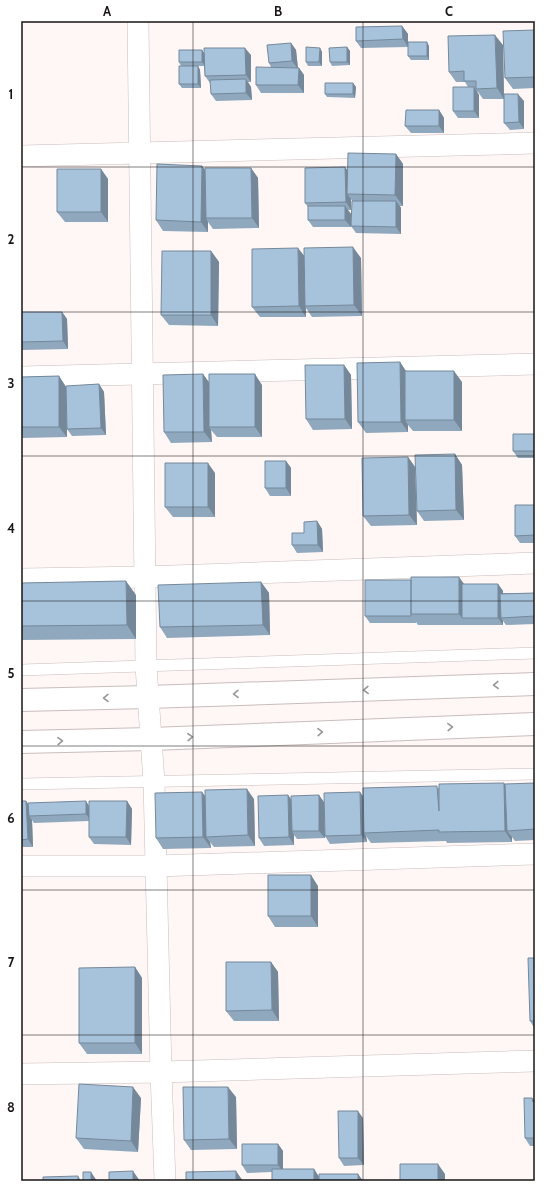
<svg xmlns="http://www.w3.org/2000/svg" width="556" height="1202" font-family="Cabin,sans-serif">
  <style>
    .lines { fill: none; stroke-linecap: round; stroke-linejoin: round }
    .lane-casing { stroke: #c9bdbc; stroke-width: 12 }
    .street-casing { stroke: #c9bdbc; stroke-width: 22 }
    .secondary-casing { stroke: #c9bdbc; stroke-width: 24 }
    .lane { stroke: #fff; stroke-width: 11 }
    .street { stroke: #fff; stroke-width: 21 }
    .secondary { stroke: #fff; stroke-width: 22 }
    .wall { fill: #90a8bd }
    .shaded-wall { fill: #75889a }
    .building { fill: #a7c3dc; stroke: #75889a }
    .oneway { stroke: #989696 }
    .grid { fill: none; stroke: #191515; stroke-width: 1; stroke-opacity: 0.55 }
    .neatline { fill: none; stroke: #191515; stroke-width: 1.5 }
    .grid-label { font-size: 13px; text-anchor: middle; font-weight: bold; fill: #191515 }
  </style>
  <rect width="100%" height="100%" fill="#fff7f6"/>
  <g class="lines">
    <defs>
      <path id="lane" d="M21,670l514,-17
        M21,784l514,-10"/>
      <path id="street" d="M138,21l8,645 8,116 7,290 4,109
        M21,156l514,-13
        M21,377l514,-13
        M21,579l123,-2 391,-14
        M21,866h135l379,-12
        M21,1074l140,-2 374,-11"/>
      <path id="secondary" d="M21,700l127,-3 387,-13
        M21,742l130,-3 384,-15"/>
    </defs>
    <use href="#lane" class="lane-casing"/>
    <use href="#street" class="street-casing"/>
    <use href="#secondary" class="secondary-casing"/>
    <use href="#lane" class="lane"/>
    <use href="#street" class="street"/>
    <use href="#secondary" class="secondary"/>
  </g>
  <path class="wall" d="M402,26l6,8v13l-47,1 -5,-7z
    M535,30v58l-22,1 -8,-11z
    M291,43l5,7 2,18h1l5,7v18h-43l-5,-8 15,-18 -2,-4z
    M503,45l1,49 20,7v28l-14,1 -6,-7v-24h-21l-5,-7h-1l2,3v23h-21l-5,-7 15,-24 -3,-5h-9l-7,-10z
    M429,46v14h-18l-3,-4z
    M347,47l3,4v14l-18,1 -2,-4z
    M320,48l2,4v14h-14l-2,-4z
    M202,50l2,3 47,2v27h-3l3,5 1,13 -36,1 -5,-7v-11h-1l-5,-7 -1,-10h-6l2,4 1,18h-19l-3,-4 2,-18 -2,-4z
    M353,83l3,4 -1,11 -28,-1 -2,-3z
    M439,110l5,8v15h-33l-6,-7z
    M396,154l7,10v42h-3l1,2v26l-45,-1 -5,-7 1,-25 -1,-2v11h-3l3,4v13h-38l-5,-7v-13l-3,-4 40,-36 3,4z
    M202,166l3,4 46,-2 7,10 1,50 -46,1 -5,-7v10l-45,-1 -7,-11z
    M101,169l7,10v43h-43l-8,-10z
    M211,251l8,11 -1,64 -49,-1 -8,-10z
    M304,256l57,2 1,58 -50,1 -6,-9v9h-46l-8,-10z
    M21,312h41l5,7 1,30 -46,1 -1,-2z
    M400,362l6,9 56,11v49h-49l-5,-6v7l-42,1 -8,-11z
    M344,365l7,10 1,54 -39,1 -7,-11z
    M203,374l6,9 53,2v52h-45l-6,-7 1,12 -41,1 -7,-11z
    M59,376l7,11 33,-3 5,8 2,43 -34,1 -5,-7 -1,-37 1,45 -44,1 -2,-2v-59z
    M535,434v24h-17l-5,-7z
    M455,454l7,11 2,55 -40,1 -7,-10z
    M408,457l7,10 2,58 -46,1 -8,-10z
    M286,461l5,7v28h-21l-5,-8z
    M215,473v44h-42l-8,-10z
    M535,505v38h-15l-5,-7z
    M317,521l5,8 1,23 -26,1 -5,-8z
    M261,582l8,11 1,42 -103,3 -7,-11z
    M21,583l115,12v44l-115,1z
    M464,584h34l5,7v2h32v31l-29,1 -3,-4v4h-85l-2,-3v1h-46l-5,-7z
    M504,783l1,2 30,-2v57l-20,1 -3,-4v5l-65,1 -1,-2 -75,2 -5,-7 1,6 -37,2 -5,-8 38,-40 76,-8z
    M288,795l3,5 33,2 1,36 -28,1 -3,-4v10l-30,1 -5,-8z
    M205,796l49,3 1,47 -41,1 -4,-5 1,6 -48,1 -7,-11z
    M21,801h5l2,3 61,2 38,-5 5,8 -1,36 -37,-1 -5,-7v-16l-55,2 -2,-3 1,27h-12z
    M318,886v41h-43l-7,-11z
    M535,958v71l-5,-8z
    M271,962l7,10 1,49h-45l-8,-10z
    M135,967l7,11v76h-55l-8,-11z
    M236,1097l1,52 -46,1 -7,-10z
    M141,1098l-3,54 -54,-3 -8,-11z
    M532,1098l3,3v45h-5l-5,-8z
    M363,1118l1,47 -20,1 -5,-8z
    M242,1144h36l5,7v18h31l5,8v-3h39l5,7h-91v-9l-25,1 -5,-8z"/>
  <path class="shaded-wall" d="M402,26l6,8v13l-5,-8z
    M495,35l8,10 1,54 -7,-11z
    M427,42l2,4v14l-2,-4z
    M291,43l5,7 2,19 -6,-8z
    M347,47l3,4v14l-3,-3z
    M245,48l6,7v27l-5,-7z
    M320,48l2,4v14l-3,-4z
    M202,50l2,3 1,13 -3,-4z
    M198,66l2,4 1,18 -3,-4z
    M299,68l5,7v18l-6,-8z
    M246,79l5,8 1,13 -6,-7z
    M353,83l3,4 -1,11 -2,-4z
    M474,87l5,8v23l-5,-7z
    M518,94l6,7v28l-5,-7z
    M439,110l5,8v15l-5,-7z
    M396,154l7,10v42l-8,-11z
    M202,166l8,10 -4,42 2,4v10l-7,-10z
    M345,167l6,8 -4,19 4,5v11l-5,-8z
    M251,168l7,10 1,50 -7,-10z
    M101,169l7,10v43l-7,-10z
    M396,201l5,7v26l-5,-7z
    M345,206l6,8v13l-6,-7z
    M353,247l8,11 1,58 -8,-11z
    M298,248l8,10 -1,48 1,2v9l-7,-11z
    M211,251l8,11 -1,64 -7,-11z
    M62,312l5,7 1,30 -5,-8z
    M400,362l7,11 -2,47 3,5v7l-7,-10z
    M344,365l7,10 1,54 -7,-10z
    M454,371l8,11v49l-8,-11z
    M203,374l8,11 -2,42 2,3 1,12 -8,-10z
    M255,374l7,11v52l-7,-10z
    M59,376l7,11 1,50 -8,-10z
    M99,384l5,8 2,43 -5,-7z
    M455,454l7,11 2,55 -8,-10z
    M408,457l7,10 2,58 -8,-10z
    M286,461l5,7v28l-5,-8z
    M208,463l7,10v44l-7,-10z
    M317,521l5,8 1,23 -5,-7z
    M459,577l8,11 -5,30 5,7 -8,-11z
    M126,581l10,14v44l-9,-14z
    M261,582l8,11 1,42 -7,-10z
    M498,584l5,7v27h-2l2,3v4l-5,-7z
    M504,783l7,11 -4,37 5,6v5l-7,-11z
    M247,789l7,10 1,47 -7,-11z
    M202,792l8,10 -4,35 4,5 1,6 -8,-11z
    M360,792l6,8 -2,33 2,3 1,6 -6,-7z
    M288,795l5,7 -1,29 2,4v10l-5,-8z
    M319,795l5,7 1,36 -6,-7z
    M26,801l5,7 -2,8 3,4 1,27 -5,-8z
    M86,801l5,8v12l-5,-7z
    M127,801l5,8 -1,36 -5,-8z
    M311,875l7,11v41l-7,-11z
    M271,962l7,10 1,49 -7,-11z
    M135,967l7,11v76l-7,-11z
    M133,1087l8,11 -3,54 -7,-11z
    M228,1087l8,10 1,52 -8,-10z
    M532,1098l3,3v5l-2,-4z
    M358,1111l5,7 1,47 -6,-7z
    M278,1144l5,7v21l-5,-7z
    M438,1164l7,10v7h-7z
    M314,1169l7,11v1h-7z
    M133,1171l7,10h-7z
    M236,1171l7,10h-7z
    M91,1172l6,9h-6z
    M358,1174l5,7h-5z
    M78,1176l3,5h-3z"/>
  <path class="building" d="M402,26l1,13 -47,2v-14z
    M535,30v47l-30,1 -2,-47z
    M495,35l2,53 -21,1v-8h-12v-10l-15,1 -1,-36z
    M408,42h19v14h-19z
    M291,43l1,18 -23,2 -2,-18z
    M306,47l14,1 -1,14h-13z
    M347,47v15h-17l-1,-14z
    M204,48h41l1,27 -41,1z
    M179,50h23v12h-23z
    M179,66h19v18h-19z
    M256,67l43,1 -1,17h-42z
    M246,79v14l-35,1 -1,-14z
    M325,83h28v11h-28z
    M453,87h21v24h-21z
    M504,94h14l1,28 -15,1z
    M406,110h33v16h-34z
    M348,153l48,1 -1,41 -48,-1z
    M157,164l45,2 -1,56 -45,-2z
    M345,167l1,35 -41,1v-35z
    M205,168h46l1,50h-46z
    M57,169h44v43h-44z
    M352,201h44v26l-45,-1z
    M308,206h37v14h-37z
    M353,247l1,58 -49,1 -1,-58z
    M298,248l1,58 -47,1v-58z
    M162,251h49v64h-50z
    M21,312h41l1,29 -42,1z
    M400,362l1,60h-43l-1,-59z
    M305,365h39l1,54h-39z
    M405,371h49v49h-49z
    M203,374l1,58h-40l-1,-57z
    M209,374h46v53h-46z
    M59,376v51h-38v-50z
    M99,384l2,44 -34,1 -1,-43z
    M513,434h22v17h-22z
    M455,454l1,56 -39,1 -2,-56z
    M408,457l1,58 -46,1 -1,-58z
    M265,461h21v27h-21z
    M165,463h43v44h-43z
    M515,505h20v30l-20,1z
    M317,521l1,24h-26v-12h12v-11z
    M411,577h48v37h-48z
    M365,580h46v36h-46z
    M126,581l1,44 -106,1v-43z
    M261,582l2,43 -103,2 -2,-42z
    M462,584h36v34h-36z
    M535,593v23l-34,2 -1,-24z
    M504,783l1,48 -66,1v-2l-75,3 -1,-45 74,-2 2,25v-27z
    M535,783v46l-28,2 -2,-47z
    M247,789l1,46 -42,2 -1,-47z
    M202,792l1,45 -47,1 -1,-45z
    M360,792l1,43 -36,1 -1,-43z
    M288,795l1,42 -30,1 -1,-42z
    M319,795v36h-27l-1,-35z
    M21,801h5l2,38 -7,1z
    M86,801v13l-57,2 -1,-13z
    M89,801h38l-1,36h-37z
    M268,875h43v41h-43z
    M528,958h7v63h-5z
    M226,962h45l1,48 -46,1z
    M135,967v76h-56v-75z
    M79,1084l54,3 -2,54 -55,-3z
    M183,1087h45l1,52 -45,1z
    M524,1098h8l1,4h2v36h-10z
    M338,1111h20v47h-19z
    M242,1144h36v21h-36z
    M400,1164h38v17h-38z
    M272,1169h42v12h-42z
    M133,1171v10h-24v-9z
    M236,1171v10h-50v-9z
    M83,1172h8v9h-8z
    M319,1174h39v7h-39z
    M78,1176v5h-35v-4z"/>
  <defs><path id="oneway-chevron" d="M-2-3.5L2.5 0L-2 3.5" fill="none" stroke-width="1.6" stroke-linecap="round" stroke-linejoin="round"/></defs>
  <g class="oneway">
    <use href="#oneway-chevron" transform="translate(496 685) rotate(178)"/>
    <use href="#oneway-chevron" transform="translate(366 690) rotate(178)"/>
    <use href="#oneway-chevron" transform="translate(236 694) rotate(178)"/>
    <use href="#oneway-chevron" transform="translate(106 698) rotate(179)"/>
    <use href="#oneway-chevron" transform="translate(450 727) rotate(-2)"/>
    <use href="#oneway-chevron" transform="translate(320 732) rotate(-2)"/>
    <use href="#oneway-chevron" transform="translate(190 737) rotate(-2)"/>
    <use href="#oneway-chevron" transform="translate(60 741) rotate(-1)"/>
  </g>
  <path class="grid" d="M193,21v1160M363,21v1160M21,167h514M21,312h514M21,456h514M21,601h514M21,746h514M21,890h514M21,1035h514"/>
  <rect width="556" height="1202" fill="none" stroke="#ffffff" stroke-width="44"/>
  <rect x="22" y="22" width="512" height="1158" class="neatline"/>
  <g class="grid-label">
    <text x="107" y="16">A</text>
    <text x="278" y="16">B</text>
    <text x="449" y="16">C</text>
    <text x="11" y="99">1</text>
    <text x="11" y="244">2</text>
    <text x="11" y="388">3</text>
    <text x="11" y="533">4</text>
    <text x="11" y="678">5</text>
    <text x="11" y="823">6</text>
    <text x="11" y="967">7</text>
    <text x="11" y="1112">8</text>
  </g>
</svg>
